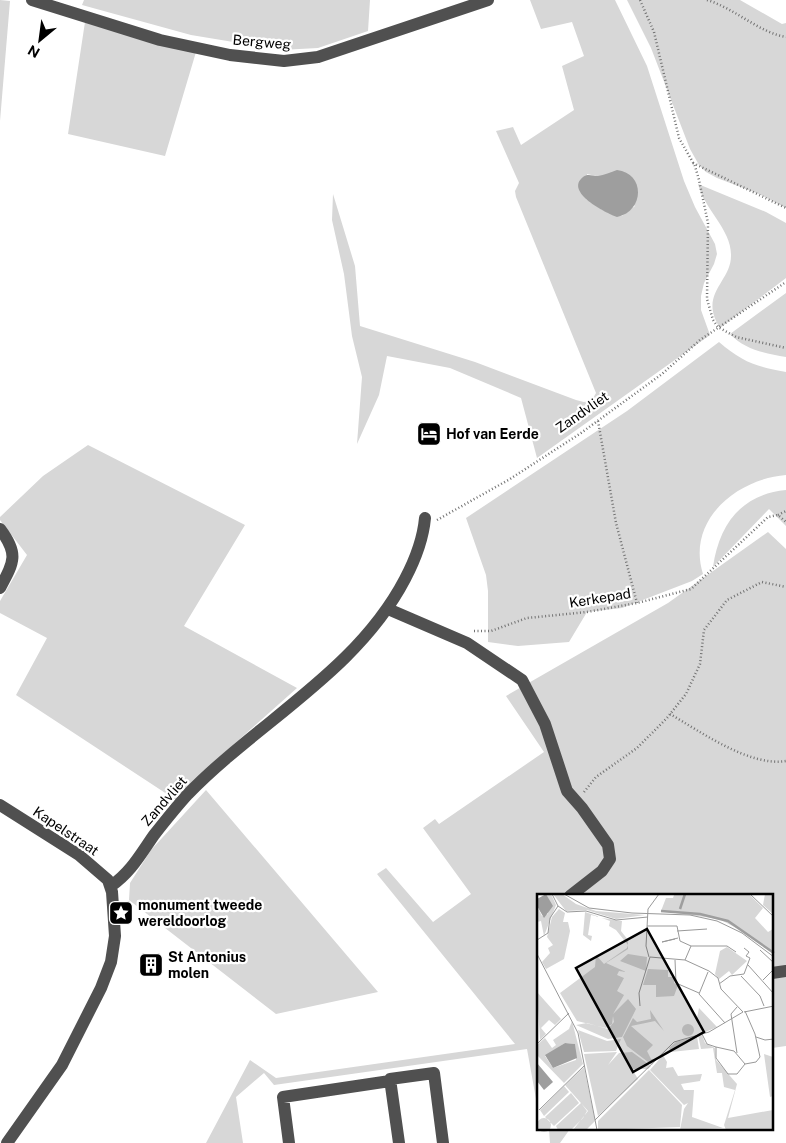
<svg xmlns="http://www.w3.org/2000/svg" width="786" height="1143" font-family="'Public Sans',sans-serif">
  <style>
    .green { fill: #d7d7d7; fill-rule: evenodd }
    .water { fill: #9e9e9e }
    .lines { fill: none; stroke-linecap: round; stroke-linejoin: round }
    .path { stroke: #727272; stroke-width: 2.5; stroke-dasharray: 1 2.5; stroke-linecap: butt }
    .minor { stroke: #505050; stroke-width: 12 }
    .labels { text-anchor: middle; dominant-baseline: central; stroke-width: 4.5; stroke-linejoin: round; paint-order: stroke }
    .street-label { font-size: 14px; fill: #000; stroke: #fff }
    .poi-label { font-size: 14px; font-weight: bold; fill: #000; stroke: #fff; text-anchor: start }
    .inset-river { fill: none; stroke: #9e9e9e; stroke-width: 2.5 }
    .inset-road { fill: none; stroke: #999; stroke-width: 1 }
    .view { fill: #000; fill-opacity: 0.15; stroke: #000; stroke-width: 2.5 }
    .inset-edge { fill: none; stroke: #000; stroke-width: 2.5 }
  </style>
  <rect width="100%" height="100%" fill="#fff"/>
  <path class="green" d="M0,0l10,1 -10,120z
    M84,0h286l-2,31 -50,17 -37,2 -90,-15 -109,-30z
    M530,0h85l32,66 37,115 11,26 20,37 2,10 -3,10 -10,19 -3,13v14l9,25 -173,123 -16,-60 -71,-30 -63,-12 -8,39 -22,49 5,-67 -10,-41 -8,-62 -12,-54 1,-26 22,72 5,60 115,36 101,38 8,2 8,-2 4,-7 -80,-196 -1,-6 4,-8 -23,-52 17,-4 8,18 53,-35 -12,-44 22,-10 -12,-34 -31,7zM587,174l9,2 39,30 -13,10c-14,-1 -24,-9 -36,-17z
    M627,0h113l42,24 4,-1v185l-27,-14 -42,-16 -11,-6 -7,-7 -9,-16 -39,-101z
    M85,22l111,30 -31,104 -97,-22z
    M698,184l68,28 20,11v55l-66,50c-22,-34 11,-46 11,-72 1,-26 -27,-47 -33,-72z
    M786,293v64c-21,-4 -41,-7 -56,-23z
    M719,342c23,20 38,25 67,30v103c-49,4 -100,45 -83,99l-11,7 -70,27 -35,4 -18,30 -51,4 -30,-4v-51l-2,-16 -20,-57 161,-107z
    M88,445l157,80 -61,101 113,62 -83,74 -38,38 -160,-105 31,-57 -47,-25v-12l27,-46 -27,-35v-3l43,-41z
    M786,490v36l-17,-17 -56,58c6,-42 28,-73 73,-77z
    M768,532l18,17v497l-14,2v-152h-234v214l-11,-61 -253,36 -10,-12 -28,24 7,46h-37l44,-83 26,18 239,-34 -138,-170 9,-6 47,54 38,-28 -48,-66 12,-9 4,5 105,-72 -38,-56 162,-93z
    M206,790l172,202 -102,22 -147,-114 1,-17 21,-33z
    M549,1129h21l-10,14h-10z"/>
  <path class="water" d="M617,170c28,3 28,41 0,47 -11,-4 -53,-25 -34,-40 5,-4 9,-1 15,-1 6,-1 13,-4 19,-6z"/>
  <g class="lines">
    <path class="path" d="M640,0l14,32 25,106 16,28 4,14 9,43 -1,76 6,21 5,7 18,10 50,11
      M707,0c27,8 53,33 79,37
      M693,163l93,45
      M598,421l18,102 21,80
      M778,515l8,-4
      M437,520l73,-41 71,-46 81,-59 38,-34 86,-58
      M474,631h17l36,-13 60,-6 50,-9 54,-14 77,-72 10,-2 8,7
      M670,714c31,18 80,53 116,47
      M584,792l12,-15 41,-29 30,-30 19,-24 14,-30 4,-34 23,-30 35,-18 24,5"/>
    <path class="minor" d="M32,0l128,40 70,15 54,6 34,-4 170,-57
      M0,529c19,25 14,33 0,59
      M388,609l79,34 55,37 23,44 22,67 15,17 26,37 2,14 -8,12 -32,25
      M0,805l79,50 29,25 4,12 3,44 -4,26 -10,26 -39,77 -55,78
      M111,886c20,-14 29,-31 43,-51 11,-14 22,-28 34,-41 71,-73 169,-123 217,-215 10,-19 18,-39 20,-61
      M772,973l14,-2
      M289,1143l-6,-46 107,-16
      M399,1143l-9,-64 44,-6 9,70"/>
  </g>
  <defs>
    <symbol id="hotel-square" viewBox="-11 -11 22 22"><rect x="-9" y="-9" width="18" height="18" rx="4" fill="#000" stroke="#fff"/><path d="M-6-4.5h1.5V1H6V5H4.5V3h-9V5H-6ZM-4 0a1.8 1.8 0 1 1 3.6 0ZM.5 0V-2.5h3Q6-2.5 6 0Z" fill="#fff"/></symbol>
    <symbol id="sight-square" viewBox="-11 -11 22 22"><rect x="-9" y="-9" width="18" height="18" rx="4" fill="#000" stroke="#fff"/><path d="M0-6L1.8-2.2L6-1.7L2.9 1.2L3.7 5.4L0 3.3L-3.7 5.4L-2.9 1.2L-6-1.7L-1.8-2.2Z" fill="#fff"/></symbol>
    <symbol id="building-square" viewBox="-11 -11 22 22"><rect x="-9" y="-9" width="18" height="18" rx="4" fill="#000" stroke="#fff"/><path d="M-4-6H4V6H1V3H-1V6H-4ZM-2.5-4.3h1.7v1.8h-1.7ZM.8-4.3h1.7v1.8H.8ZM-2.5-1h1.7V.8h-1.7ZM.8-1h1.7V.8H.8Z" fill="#fff"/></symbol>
  </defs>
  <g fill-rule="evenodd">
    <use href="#hotel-square" x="415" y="420" width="28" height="28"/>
    <use href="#sight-square" x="107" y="899" width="28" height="28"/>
    <use href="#building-square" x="137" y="951" width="28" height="28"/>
  </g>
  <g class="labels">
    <g class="street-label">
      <text transform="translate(262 42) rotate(5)">Bergweg</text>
      <text transform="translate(582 412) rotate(-35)">Zandvliet</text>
      <text transform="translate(600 598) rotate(-9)">Kerkepad</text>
      <text transform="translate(164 801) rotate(-49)">Zandvliet</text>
      <text transform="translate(66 831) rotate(34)">Kapelstraat</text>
    </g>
    <g class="poi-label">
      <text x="446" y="434">Hof van Eerde</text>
      <text x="138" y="905">monument tweede<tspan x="138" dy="16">wereldoorlog</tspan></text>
      <text x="168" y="957">St Antonius<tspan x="168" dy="16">molen</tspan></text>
    </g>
  </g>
  <g transform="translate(537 894)">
    <rect width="236" height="236" fill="#fff"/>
    <path d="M9,0h5l5,11 -12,31 -3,-15 -4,1v-16l5,10 6,-2 1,-14zM16,0h9l14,10 20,7 49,4 -29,4 -29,-9 -21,1zM212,0l14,14 -8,10 13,14 5,-3v25l-25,-20 -29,-15 -58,-8 5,-13h7l1,-3zM228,0h8v20l-10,-9zM22,15l6,4 -2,9h5l2,9 -6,28 -18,10 -4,-7 8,-9 -2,-5 5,-3 -6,-8 5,-20zM48,18l15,5 -9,-2 -3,20 4,1 -1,5 -8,-6zM65,24l20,3 -1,10 7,9v9l-22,14 20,9 -7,-1 -2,4 7,3 -7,13 7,4 -11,19 15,-15 8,10 -14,28 -14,2 -32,-14 11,-2 21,6 6,-7 -1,-6 -1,8 -6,4 -29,-7 -17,-28 35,-26 1,-12 8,9 23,-16 1,-3 -12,-15 -7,-4 1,-5zM190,53l20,14 -15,14 -3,-4 -10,8 -4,-5 5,-23zM91,60l19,3 -1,14 -26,-10zM111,75l20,1v7h6v6l4,2 -4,11 -18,1v-12h-13zM0,98l24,27 -6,6 -6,-5 -8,8 5,6 -6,6zM162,114l18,19 -14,6 -6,-15zM113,116l14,21 -9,-10 -24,5 22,19 -6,6 4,8h6l-5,6 -25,-19 -4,-9 10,-19 4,4 14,-3zM35,127l11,43 -19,19 -27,-28v-10l8,-7 7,10 4,-3 -3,-5 16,-11zM28,149l10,1 1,16 -23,8 -8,-12zM145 136a6 6 0 1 1 12 0a6 6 0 1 1-12 0ZM41,136l29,11 14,-2 -5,12 -32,1zM161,141h4l3,8 10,5 1,12 21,24 -9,34 45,-8v20h-47l-2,-5 11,-35 -11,-3 -2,-14h-5l-4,-25 -12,1zM160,142l2,13 -28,3 -2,-4 7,-6zM80,158l-9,13 11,-12 13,-1 19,14 -3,3h-16l6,10 -40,37 -14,-62zM227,160l9,3v39l-3,1zM126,161l4,7 -1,6 7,-1 5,9 24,-2 -2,7 -19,3 3,6h10l-2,27 31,11 -43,2 4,-21 4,-6 -4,2 -34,-35zM47,173l11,54 -9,9h-13l15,-19 -23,-26zM112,176l33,35 -2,22 -82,3v-9zM27,192l5,6 -25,24 -4,-6zM34,199l8,10 -25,23 -9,-9zM44,209l6,8 -4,7 -12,12h-13l-2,-4zM0 231a7 7 0 1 1 14 0a7 7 0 1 1-14 0Z" fill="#d7d7d7" fill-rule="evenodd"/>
    <path d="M9,0l7,12 -9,12 -7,-12v-7zM28,149l10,1 2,14 -24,10 -8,-13zM0,169l16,19 -9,8 -7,-9z" fill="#9e9e9e"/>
    <path class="inset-river" d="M143,15l5,-15M124,17l39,3 28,7 46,32"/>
    <path class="inset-road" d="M15,0l6,12 9,6 19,-1 30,9 32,-3M27,0l25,14 43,5M213,0l24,23M95,19l58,2 27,6 25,12 32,24M110,32h30l3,15 11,5M140,37l30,-2M138,45l-13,3 16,-4M0,46l11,-7 2,-15 8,-12M223,56l14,13M0,60l41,79 19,97M112,63l-3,-11 2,-37 11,-15M113,63l35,3 24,11 9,7 3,11 22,23M138,66l1,23 23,10M148,66l6,-14h36l9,6M211,71l26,29M171,78l-9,22 26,29M204,82l19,20 4,10M226,86l11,-11M182,90l11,-8 14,-2 6,-16 -4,-2 3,-4 -5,-4M103,112l-1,-13 11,-36M207,118l30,-6M165,140l5,10 9,3v11l12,16h9l8,-10 11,-2 4,-5 -5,-23 -10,-23M219,143l9,3 9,-1M0,150l32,-31M179,153l18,4 11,13M200,159l-6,-39 6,-7M2,216l46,-45M58,226l79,-78 35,-10 34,-20"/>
    <path class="view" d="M110,35l57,103 -71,40 -57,-104z"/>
    <rect width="236" height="236" class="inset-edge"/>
  </g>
  <g transform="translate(40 40) rotate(209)" stroke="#ffffff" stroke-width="4" paint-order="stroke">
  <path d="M0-4L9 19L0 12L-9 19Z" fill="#000000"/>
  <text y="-8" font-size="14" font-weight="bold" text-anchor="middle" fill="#000000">N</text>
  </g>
</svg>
